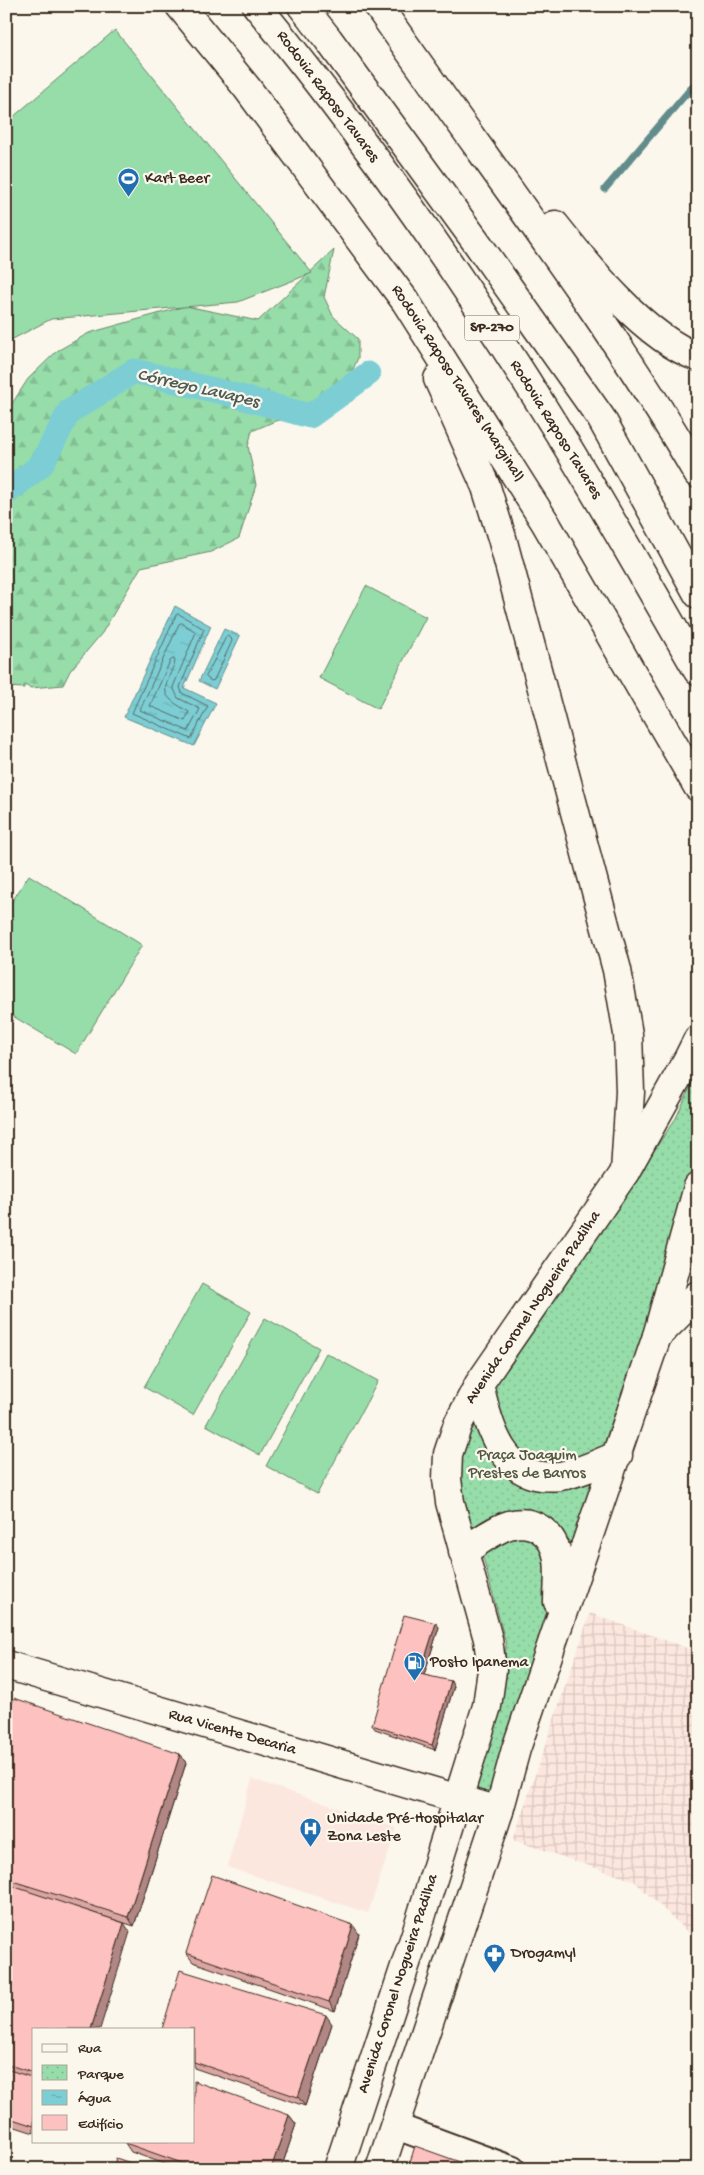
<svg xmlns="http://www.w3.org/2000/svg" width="704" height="2175" font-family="'Gochi Hand',sans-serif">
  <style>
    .built { fill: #fce7de }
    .industrial { fill: url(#industrial-grid) }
    .forest { fill: url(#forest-firs); stroke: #688464 }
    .park { fill: url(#park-dots); stroke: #688464 }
    .garden { fill: #96ddaa; stroke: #688464 }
    .water { fill: url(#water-ripples); stroke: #628c8b }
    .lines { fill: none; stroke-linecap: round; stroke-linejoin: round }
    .shore { stroke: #556c67; stroke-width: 1 }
    .stream { stroke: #628c8b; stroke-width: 7 }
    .canal { stroke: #7cced4; stroke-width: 25 }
    .minor-casing { stroke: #3b2a1e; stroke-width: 29 }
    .tertiary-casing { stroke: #3b2a1e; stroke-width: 31 }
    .secondary-casing { stroke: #3b2a1e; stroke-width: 31 }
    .trunk-casing { stroke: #3b2a1e; stroke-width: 31 }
    .motorway-casing { stroke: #3b2a1e; stroke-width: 31 }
    .minor { stroke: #fbf7ec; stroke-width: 25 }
    .tertiary { stroke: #fbf7ec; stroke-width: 28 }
    .secondary { stroke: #fbf7ec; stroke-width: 28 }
    .trunk { stroke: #fbf7ec; stroke-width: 28 }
    .motorway { stroke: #fbf7ec; stroke-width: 28 }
    .wall { fill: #daa6a4; stroke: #3b2a1e }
    .shaded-wall { fill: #b18786; stroke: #3b2a1e }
    .building { fill: #fdc1bf; stroke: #3b2a1e }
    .labels { text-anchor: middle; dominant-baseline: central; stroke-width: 4.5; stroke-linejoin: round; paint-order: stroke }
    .shield { fill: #fbf7ec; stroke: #75685c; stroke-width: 1 }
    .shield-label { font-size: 15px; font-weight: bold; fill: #3b2a1e }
    .street-label { font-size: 16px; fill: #3b2a1e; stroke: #fbf7ec }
    .poi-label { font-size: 16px; fill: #3b2a1e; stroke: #fbf7ec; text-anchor: start }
    .park-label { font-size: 16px; fill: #525741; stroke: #fbf7ec }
    .water-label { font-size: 18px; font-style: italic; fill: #4e5b55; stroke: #fbf7ec }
  </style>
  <defs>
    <pattern id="industrial-grid" width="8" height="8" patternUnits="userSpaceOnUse" patternTransform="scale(1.25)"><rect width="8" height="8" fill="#fce7de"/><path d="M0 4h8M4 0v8" fill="none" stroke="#d9c6be"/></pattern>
    <pattern id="forest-firs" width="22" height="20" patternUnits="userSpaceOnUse" patternTransform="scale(1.25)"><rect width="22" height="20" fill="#96ddaa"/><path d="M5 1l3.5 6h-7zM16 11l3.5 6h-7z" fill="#82be92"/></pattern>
    <pattern id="park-dots" width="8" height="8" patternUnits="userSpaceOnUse" patternTransform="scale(1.25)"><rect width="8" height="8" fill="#96ddaa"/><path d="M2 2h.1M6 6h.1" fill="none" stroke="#82be92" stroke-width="1.8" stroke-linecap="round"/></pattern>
    <pattern id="water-ripples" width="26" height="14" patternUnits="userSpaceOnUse" patternTransform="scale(1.25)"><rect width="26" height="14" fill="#7cced4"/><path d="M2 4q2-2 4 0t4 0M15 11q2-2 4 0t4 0" fill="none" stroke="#6cb1b6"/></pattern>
  </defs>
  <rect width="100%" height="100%" fill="#fbf7ec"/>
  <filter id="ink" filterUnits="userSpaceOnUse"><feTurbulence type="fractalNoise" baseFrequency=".02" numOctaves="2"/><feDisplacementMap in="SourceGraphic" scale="10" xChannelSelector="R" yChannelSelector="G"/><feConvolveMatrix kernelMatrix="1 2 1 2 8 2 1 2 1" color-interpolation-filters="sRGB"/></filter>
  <g filter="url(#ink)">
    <path class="built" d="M252,1779l145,49 -29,85 -141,-46z"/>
    <path class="industrial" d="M590,1613l108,39v290l-64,-61 -121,-41z"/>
    <path class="forest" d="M334,250l-10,47 9,19 25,23v19l-13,29 8,13 -19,11 -59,10 -23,10 -4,15 8,39 -17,53 -28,14 -70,15 -39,66 -32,38 -7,14 -32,3 -7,-3v3l-18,-1v-274l22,-34 29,-28 32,-18 97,-27 72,15z"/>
    <path class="park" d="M698,1071v79l-35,130 -54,149 -37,117 -54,153 -30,99 -13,-5 29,-106 2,-43 -22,-83 -17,-43 -10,-45 7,-31 11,-23 27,-44 174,-257z"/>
    <path class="garden" d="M115,30l197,243 -74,29 -187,17 -42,22 -3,11v-229z
      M366,586l60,31 -48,92 -59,-31z
      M29,875l113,70 -66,109 -70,-42v-101z
      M202,1284l49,28 -58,103 -49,-28z
      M265,1318l54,30 -59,107 -54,-30z
      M326,1353l52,28 -61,113 -51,-28z"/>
    <path class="water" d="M175,606l36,20 -27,62 32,15 -22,43 -70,-29z
      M224,629l16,7 -25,53 -16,-8z"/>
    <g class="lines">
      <path class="shore" d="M179,614l25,15 -24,58 2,6 26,13 -17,33 -59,-26 44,-98z
        M182,623l14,9 -23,55 5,11 22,11 -12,22 -48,-21 39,-86z
        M227,636l4,2 1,3 -18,39 -3,1 -5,-4z
        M174,659l1,3c-13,32 -16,32 14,50l-4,9 -35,-15 20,-45z"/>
      <path class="stream" d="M605,189l93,-109"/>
      <path class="canal" d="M6,493l35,-28 28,-53 65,-41 88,21 88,24 58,-42"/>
      <defs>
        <path id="minor" d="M395,2126l117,43"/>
        <path id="tertiary" d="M6,1665l493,146"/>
        <path id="secondary" d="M479,1384c10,43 23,99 81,92 19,-3 40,-13 58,-21
          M463,1552c14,-9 30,-22 46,-27 26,-7 45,9 49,34 2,14 0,29 0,43
          M338,2169l79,-239 70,-224 5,-36 -4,-31 -38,-137 -3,-23 1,-25 10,-30 21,-40 146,-212 64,-115 9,-18
          M380,2169l119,-358 17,-62 141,-413 41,-149"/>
        <path id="trunk" d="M180,6l67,82 159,214 139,220 153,265
          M378,6c107,155 225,304 320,468
          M555,225c34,43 90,113 143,132
          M438,379l48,108 16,51 115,432 11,64 2,58 -5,80
          M657,1336l41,-41"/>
        <path id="motorway" d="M257,6c112,137 213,282 305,432 47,77 91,155 136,233
          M302,6l26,33 147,201 126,178 97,176"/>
      </defs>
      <use href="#minor" class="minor-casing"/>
      <use href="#tertiary" class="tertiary-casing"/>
      <use href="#secondary" class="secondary-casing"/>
      <use href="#trunk" class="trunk-casing"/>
      <use href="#motorway" class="motorway-casing"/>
      <use href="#minor" class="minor"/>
      <use href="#tertiary" class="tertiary"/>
      <use href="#secondary" class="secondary"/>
      <use href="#trunk" class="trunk"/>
      <use href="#motorway" class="motorway"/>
    </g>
    <path class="wall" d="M439,1627l-15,48 30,11 -19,64 -60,-21 -3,-4z
      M6,1722l174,32 6,9 -52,163 -59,-19 55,25 -96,97v104l-28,-9z
      M359,1934l-24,77 -142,-49 -7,-9z
      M332,2024l-27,82 -111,-38v-39z
      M289,2115l7,9 -15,45h-102l-48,-17 -6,-9z
      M409,2165l65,2 1,2h-64z"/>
    <path class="shaded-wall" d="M436,1623l3,4 -16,51 -3,-4z
      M451,1681l3,5 -19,64 -3,-5z
      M180,1754l6,9 -52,163 -6,-9z
      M124,1923l6,9 -30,97h-9z
      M353,1925l6,9 -24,77 -6,-9z
      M326,2015l6,9 -27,82 -7,-9z
      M289,2115l7,9 -15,45h-10z"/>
    <path class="building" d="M404,1615l32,8 -16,51 31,7 -19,64 -60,-20z
      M14,1698l166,56 -52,163 -122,-38v-157z
      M212,1875l141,50 -24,77 -143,-49z
      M6,1884l118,39 -33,106h-57v44l-28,-9z
      M180,1970l146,45 -28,82 -104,-35v-33h-32z
      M6,2069l28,9v48l-28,-9z
      M194,2081l95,34 -18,54h-72l-74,-26 1,-2h68z
      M415,2146l59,21 -1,2h-55l-9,-4z
      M116,2158l32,11h-35z"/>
  </g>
  <defs>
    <symbol id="stadium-pin" viewBox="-11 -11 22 30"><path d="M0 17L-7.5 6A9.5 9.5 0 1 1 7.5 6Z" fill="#1f6fb2" stroke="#fbf7ec"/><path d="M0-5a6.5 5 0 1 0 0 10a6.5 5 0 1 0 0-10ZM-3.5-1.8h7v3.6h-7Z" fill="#fff"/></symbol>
    <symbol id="fuel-pin" viewBox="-11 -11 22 30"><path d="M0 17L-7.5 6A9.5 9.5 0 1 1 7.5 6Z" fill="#1f6fb2" stroke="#fbf7ec"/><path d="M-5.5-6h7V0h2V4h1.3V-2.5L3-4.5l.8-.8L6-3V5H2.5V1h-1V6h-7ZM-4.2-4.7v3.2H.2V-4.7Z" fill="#fff"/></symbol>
    <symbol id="hospital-pin" viewBox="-11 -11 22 30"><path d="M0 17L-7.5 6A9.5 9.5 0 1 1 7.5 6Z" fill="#1f6fb2" stroke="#fbf7ec"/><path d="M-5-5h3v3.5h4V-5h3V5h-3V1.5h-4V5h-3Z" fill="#fff"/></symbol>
    <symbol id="pharmacy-pin" viewBox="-11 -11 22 30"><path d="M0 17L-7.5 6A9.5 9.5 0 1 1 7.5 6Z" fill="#1f6fb2" stroke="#fbf7ec"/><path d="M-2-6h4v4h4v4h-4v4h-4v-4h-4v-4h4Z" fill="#fff"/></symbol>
  </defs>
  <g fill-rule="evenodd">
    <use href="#stadium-pin" x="116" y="166" width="25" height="34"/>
    <use href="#fuel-pin" x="402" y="1650" width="25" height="34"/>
    <use href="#hospital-pin" x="298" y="1816" width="25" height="34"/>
    <use href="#pharmacy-pin" x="482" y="1942" width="25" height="34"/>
  </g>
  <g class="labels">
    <rect class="shield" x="464.5" y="315.5" width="55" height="25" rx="4"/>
    <g class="shield-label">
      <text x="492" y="328">SP-270</text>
    </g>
    <g class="street-label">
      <text transform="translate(327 97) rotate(53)">Rodovia Raposo Tavares</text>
      <text transform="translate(457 384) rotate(57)">Rodovia Raposo Tavares (Marginal)</text>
      <text transform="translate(555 430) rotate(58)">Rodovia Raposo Tavares</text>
      <text transform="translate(534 1308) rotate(-56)">Avenida Coronel Nogueira Padilha</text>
      <text transform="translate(232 1733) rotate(16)">Rua Vicente Decaria</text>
      <text transform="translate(399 1984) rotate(-72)">Avenida Coronel Nogueira Padilha</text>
    </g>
    <g class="poi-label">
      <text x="145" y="179">Kart Beer</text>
      <text x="430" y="1663">Posto Ipanema</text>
      <text x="327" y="1819">Unidade Pré-Hospitalar<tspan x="327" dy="18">Zona Leste</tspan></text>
      <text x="511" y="1954">Drogamyl</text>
    </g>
    <g class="park-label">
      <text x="527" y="1456">Praça Joaquim<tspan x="527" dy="18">Prestes de Barros</tspan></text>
    </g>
    <g class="water-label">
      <text transform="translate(198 389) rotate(13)">Córrego Lavapes</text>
    </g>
  </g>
  <rect width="704" height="2175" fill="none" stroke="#fbf7ec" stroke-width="25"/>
  <rect x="12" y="12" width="679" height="2150" fill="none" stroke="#3b2a1e" stroke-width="2" filter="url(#ink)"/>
  <rect x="32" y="2028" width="162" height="115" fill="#fbf7ec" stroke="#aea59a"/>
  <rect x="42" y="2044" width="25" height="8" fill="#fbf7ec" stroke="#aea59a"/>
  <text x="78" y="2052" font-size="15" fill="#3b2a1e">Rua</text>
  <rect x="42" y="2065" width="25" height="15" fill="url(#park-dots)" stroke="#aea59a"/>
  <text x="78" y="2078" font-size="15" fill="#3b2a1e">Parque</text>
  <rect x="42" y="2090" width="25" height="15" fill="url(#water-ripples)" stroke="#aea59a"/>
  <text x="78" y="2102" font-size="15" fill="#3b2a1e">Água</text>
  <rect x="42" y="2115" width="25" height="15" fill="#fdc1bf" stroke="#aea59a"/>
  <text x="78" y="2128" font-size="15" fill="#3b2a1e">Edifício</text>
</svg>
